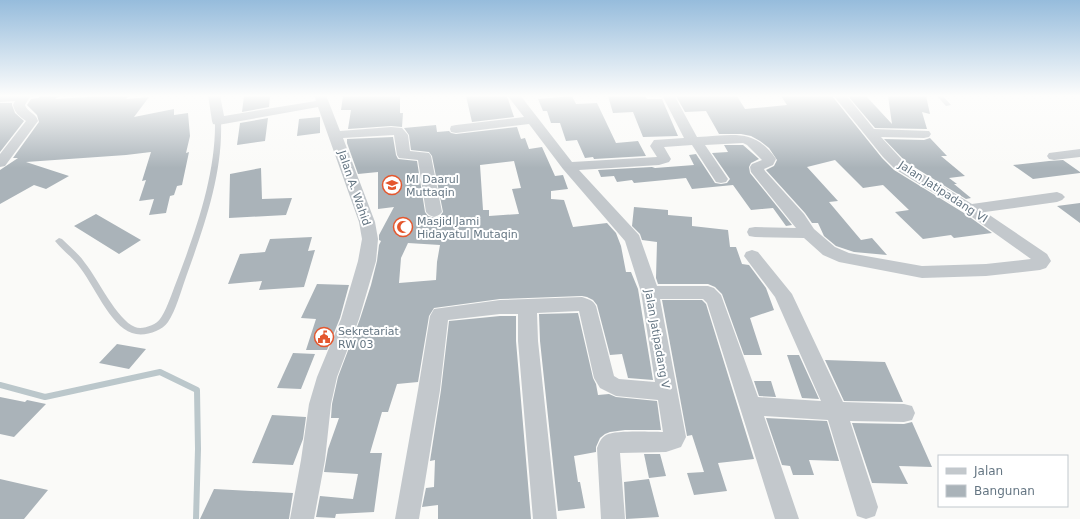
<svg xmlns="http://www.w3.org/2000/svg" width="1080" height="519" font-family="'DejaVu Sans',sans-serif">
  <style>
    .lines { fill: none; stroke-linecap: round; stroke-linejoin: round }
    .stream { stroke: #bbc7cb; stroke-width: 6 }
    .building { fill: #aab3b9; fill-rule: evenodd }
    .lane { fill: #c3c8cc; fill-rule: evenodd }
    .street { fill: #c3c8cc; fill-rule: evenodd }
    .labels { text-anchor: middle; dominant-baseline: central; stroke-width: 4; stroke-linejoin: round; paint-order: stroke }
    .poi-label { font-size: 11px; fill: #657683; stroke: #fff; text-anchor: start }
    .street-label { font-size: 11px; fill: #657683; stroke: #fff }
  </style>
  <rect width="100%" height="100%" fill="#fafaf8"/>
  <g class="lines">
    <path class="stream" d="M0,385l45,12 115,-25 37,18 1,59 -2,70"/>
  </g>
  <path class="building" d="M41,96h18l-4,3 48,-3h26l-3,3 23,-2 -15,20 40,-8v6l14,-2 2,23 -4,17 3,-1 -7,33 -5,1 -3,9 -4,1 -4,17 -17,2 5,-16 -15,2 7,-21 -4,1 9,-29 -25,3 -100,7 43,14 -23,13 -12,-4 -34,19v-34l18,-12h-5l26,-36 -2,-7 -10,-10 4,-6 7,-1z
    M244,96h26l-1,11 -27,5z
    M343,96h57v17h3l-1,14 -11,-1 -43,3 3,-19h-10z
    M466,96h40l2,3 6,18 -42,5z
    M572,96l4,8 21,-1 19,40 22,-2 8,15 -52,3 -1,-2 -8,1 -8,-18 -11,1 -6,-18h-9l-4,-12h-4l-5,-12z
    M608,96h37l2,3h15l16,37 -35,1 -10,-25 -20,1z
    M676,96h61l8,13 42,-4 -6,-9h51l50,62 12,12 70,43 28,20 -38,5 -3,-3 -28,4 -28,-27 14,-2 -26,-25 -20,3 -28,-28 -28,7 31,34 -9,1 32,38 11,-2 15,17 -33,-3 -18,-6 -12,-10 -6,-13h-6l-7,-10 -39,-43 8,-4 3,-6 -8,-12 -9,-7 -9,-5 -10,-2h-22l-13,-23 -21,1z
    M848,96h18l26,28 -4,-28h38l4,18 -8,-2 5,17 -52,-1z
    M0,103h12v2l3,8 9,8 -24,31z
    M320,117v16l-23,3 2,-17z
    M268,118l-3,23 -28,4 3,-22z
    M436,125l1,7 12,-1 2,2 5,1 61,-7 4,12 4,-1 4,11 13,-2 13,29 8,-1 5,14 -17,2v8l13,1 9,27 34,-4 9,10 5,13 5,26h5l7,17 15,91 -25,-2 -6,-24 -12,1 -13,-50 -4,-5 -6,-3 -5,-1 -82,3 -66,9 -5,8 -11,66 -21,2 -9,28h-6l-12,41h12l-8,59 -38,2 -1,4 -19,-1 4,-21 33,3 5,-25 -34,-2 4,-23 11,-31h-8l1,-14 6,-27 22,-58 11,-34 6,-24 2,-16 2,-4 -2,-1v-5l15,-28 -16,2v-37l-20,2 -11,-31v-4l46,-2 3,18 2,4 19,2 8,51 3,4 7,2 5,-2 3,-4 -11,-56 -3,-4 -18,-2 -2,-15 -5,-7zM514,161l7,27 -9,1 7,25 -30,2v-6h-6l-3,-45zM408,243l32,2 -3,17 -1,18 -37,3 2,-25z
    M930,138l17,18h-6l24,20 -16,2 8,6h-3l17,14 -5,1 -60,-37 -22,-23 40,1z
    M724,145h19l16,14 -8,4 -2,4 1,6 42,52 -6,1 -13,-18 -22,2 -18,-25 -41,4 -6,-11 -52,5 -2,-3 -15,2 -3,-6 -13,1 -3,-7 54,-3 3,1 39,-3 -5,-10 7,-1 19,29 6,1 6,-1 3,-4 -18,-26 16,-1z
    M1063,160l17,12v1l-47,6 -20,-14 36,-4z
    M261,168l1,31 30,-1 -6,17 -57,3 1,-44z
    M1080,203v20l-23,-17z
    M634,207l34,3v5l24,2v9l36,4 2,17h6l6,17 7,1 17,23 8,22 -24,8 12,37h-18l-22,-61 -7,-7 -7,-3h-50l-2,-6 1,-36 -15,-2 -2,-6 -8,-8z
    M96,214l45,26 -22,14 -45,-28z
    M312,237l-4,14 7,-1 -11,37 -45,3 3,-9 -34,3 12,-30 25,-2 5,-13z
    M317,284l32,1 -9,33 -13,32h-21l10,-31 -15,-1z
    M662,300h40l4,4 48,155 -36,4 9,28 -33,4 -7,-22 17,-1 -12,-37 -5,1z
    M578,313l15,65 3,6 2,11 11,-1 7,3 41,4 4,29h-36l-15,2 -5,2 -5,4 -4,9v5l-22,4 4,26h2l5,26 -27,3 -18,-170 -1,-27z
    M500,316h16v25l15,178h-93v-14l-16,2 4,-19 8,-1 1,-27 -5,1 11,-71 8,-69z
    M117,344l29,5 -17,20 -30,-6z
    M293,353l22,1 -14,35 -24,-1z
    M787,355h12l20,44 -17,-1z
    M825,360l60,2 18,40 -59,-1z
    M754,381h17l5,16 -17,-1z
    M0,397l25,5 2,-2 19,4 -32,33 -14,-3z
    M272,415l34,2 -3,22 -10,26 -41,-2z
    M766,418l61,3 12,40 -30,-1 5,15h-21l-3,-9 -8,-1z
    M912,422l20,45 -33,-1 9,18 -36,-1 -20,-60 52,1z
    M644,454h16l6,22 -17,2z
    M0,479l48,11 -24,29h-24z
    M649,479l10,38 -33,2 -2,-37z
    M214,489l79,4 -4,26h-89z"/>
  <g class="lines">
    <path class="lane" d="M936,95h6l9,10 -5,1z
      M218,119l3,2c2,53 -17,106 -35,156 -5,14 -10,33 -18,45 -7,10 -25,15 -36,11 -22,-7 -39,-50 -54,-68 -7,-9 -16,-15 -23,-24l4,-3 3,1c8,8 17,15 23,24 13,16 32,57 50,64 7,3 21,-2 25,-8 5,-6 11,-23 14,-31 20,-52 42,-111 41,-167z"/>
    <path class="street" d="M0,95h31l-6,10c3,8 11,8 13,16l-33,45 -5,1v-13l26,-33c-7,-5 -11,-8 -13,-16l2,-4 -15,1z
      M208,95h12l4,21 92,-15 -2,-6h12l14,36 51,-4 11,1 6,7 2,16 19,2 2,3 11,56 -3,3 -5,2 -5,-2 -3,-3 -8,-52 -19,-2 -2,-3 -3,-20 -51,3 32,84 3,17 -2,22 -17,58 -22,58 -6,27 -6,56 -11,59h-24l11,-59 8,-56 8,-27 24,-58 17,-58 4,-22 -3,-17 -41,-115 -100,18 -5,-1 -1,-3z
      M507,95h13l52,67 85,-5 -7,-11 4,-6 30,-2 -22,-43h12l23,42c34,-1 57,-10 79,22l-3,6 -9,4 1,2 39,43 10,15 21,18 14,6 73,13 64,-2 45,-5 -66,-47 -70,-43 -12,-12 -50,-62h13l28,34 55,2 2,3 -2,3 -5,1 -43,-1 24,26 67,41 85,-12 5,2 3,3 -3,3 -5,2 -72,10 62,42 4,7 -5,7 -6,2 -54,6 -64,2 -83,-16 -16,-7 -19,-17 -49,-1 -6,-1 -2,-4 2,-4 6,-1 41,1 -45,-56 -1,-5 2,-3 10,-4 -15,-15 -4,-2 -38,2 23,34 -2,3 -5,1 -5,-1 -24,-37 -28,2 7,12 -2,3 -10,3 -80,5 60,65 18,51h51l6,2 7,7 37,102 63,4 -46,-104 -31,-41 2,-4 6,-2 6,2 34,42 51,108 61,2 8,2 3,7 -3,7 -8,2 -54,-1 28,86 -3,9 -9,3 -9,-3 -29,-96 -64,-4 35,103h-24l-68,-216 -4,-4h-43l26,138 -5,10 -15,5 -46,1 5,66h-24l-4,-71c2,-5 4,-10 9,-13 10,-5 44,-3 57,-3l-5,-32 -42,-4 -16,-8 -6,-10 -15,-67 -42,2 1,28 19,178h-24l-15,-178v-27h-18l-52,6 -8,70 -21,129h-24l23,-129 12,-74 4,-7 66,-9 82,-3c6,2 11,3 14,9l18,70 5,3 36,3 -14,-90 -16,-51 -62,-72 -34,-45 -73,9 -5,-1 -1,-3 1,-3 5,-1 68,-8z
      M1080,149v8l-26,3 -5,-1 -2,-3 2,-3z"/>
  </g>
  <linearGradient id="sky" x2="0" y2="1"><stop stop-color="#96bcdc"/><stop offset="0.57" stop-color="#fdfdfc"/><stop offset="1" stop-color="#fdfdfc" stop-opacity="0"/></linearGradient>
  <rect width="1080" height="168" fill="url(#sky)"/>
  <defs>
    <symbol id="school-ring" viewBox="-11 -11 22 22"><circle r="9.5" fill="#fff" stroke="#e4572e" stroke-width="1.5"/><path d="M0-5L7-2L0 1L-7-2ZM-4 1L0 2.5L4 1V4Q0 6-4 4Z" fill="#e4572e"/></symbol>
    <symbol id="mosque-ring" viewBox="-11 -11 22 22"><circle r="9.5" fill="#fff" stroke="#e4572e" stroke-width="1.5"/><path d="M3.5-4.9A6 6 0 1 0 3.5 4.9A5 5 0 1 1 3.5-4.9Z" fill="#e4572e"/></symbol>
    <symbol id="civic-ring" viewBox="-11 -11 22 22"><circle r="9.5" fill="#fff" stroke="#e4572e" stroke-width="1.5"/><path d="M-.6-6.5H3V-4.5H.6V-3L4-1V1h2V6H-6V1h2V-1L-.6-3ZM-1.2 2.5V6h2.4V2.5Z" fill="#e4572e"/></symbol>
  </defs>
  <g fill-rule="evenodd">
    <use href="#school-ring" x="381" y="174" width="22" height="22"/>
    <use href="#mosque-ring" x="392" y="216" width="22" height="22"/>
    <use href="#civic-ring" x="313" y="326" width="22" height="22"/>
  </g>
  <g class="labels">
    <g class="poi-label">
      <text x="406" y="179">MI Daarul<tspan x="406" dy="13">Muttaqin</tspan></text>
      <text x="417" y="221">Masjid Jami<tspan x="417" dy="13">Hidayatul Mutaqin</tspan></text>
      <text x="338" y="331">Sekretariat<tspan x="338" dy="13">RW 03</tspan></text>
    </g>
    <g class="street-label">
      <text transform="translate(354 188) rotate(71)">Jalan A. Wahid</text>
      <text transform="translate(943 192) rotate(33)">Jalan Jatipadang VI</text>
      <text transform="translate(657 339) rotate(80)">Jalan Jatipadang V</text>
    </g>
  </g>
  <rect x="938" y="455" width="130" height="52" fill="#ffffff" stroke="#c1c8cd"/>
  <rect x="946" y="468" width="20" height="6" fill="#c3c8cc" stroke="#c1c8cd"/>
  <text x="974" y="475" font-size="12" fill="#657683">Jalan</text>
  <rect x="946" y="485" width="20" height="12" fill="#aab3b9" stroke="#c1c8cd"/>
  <text x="974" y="495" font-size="12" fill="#657683">Bangunan</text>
</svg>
